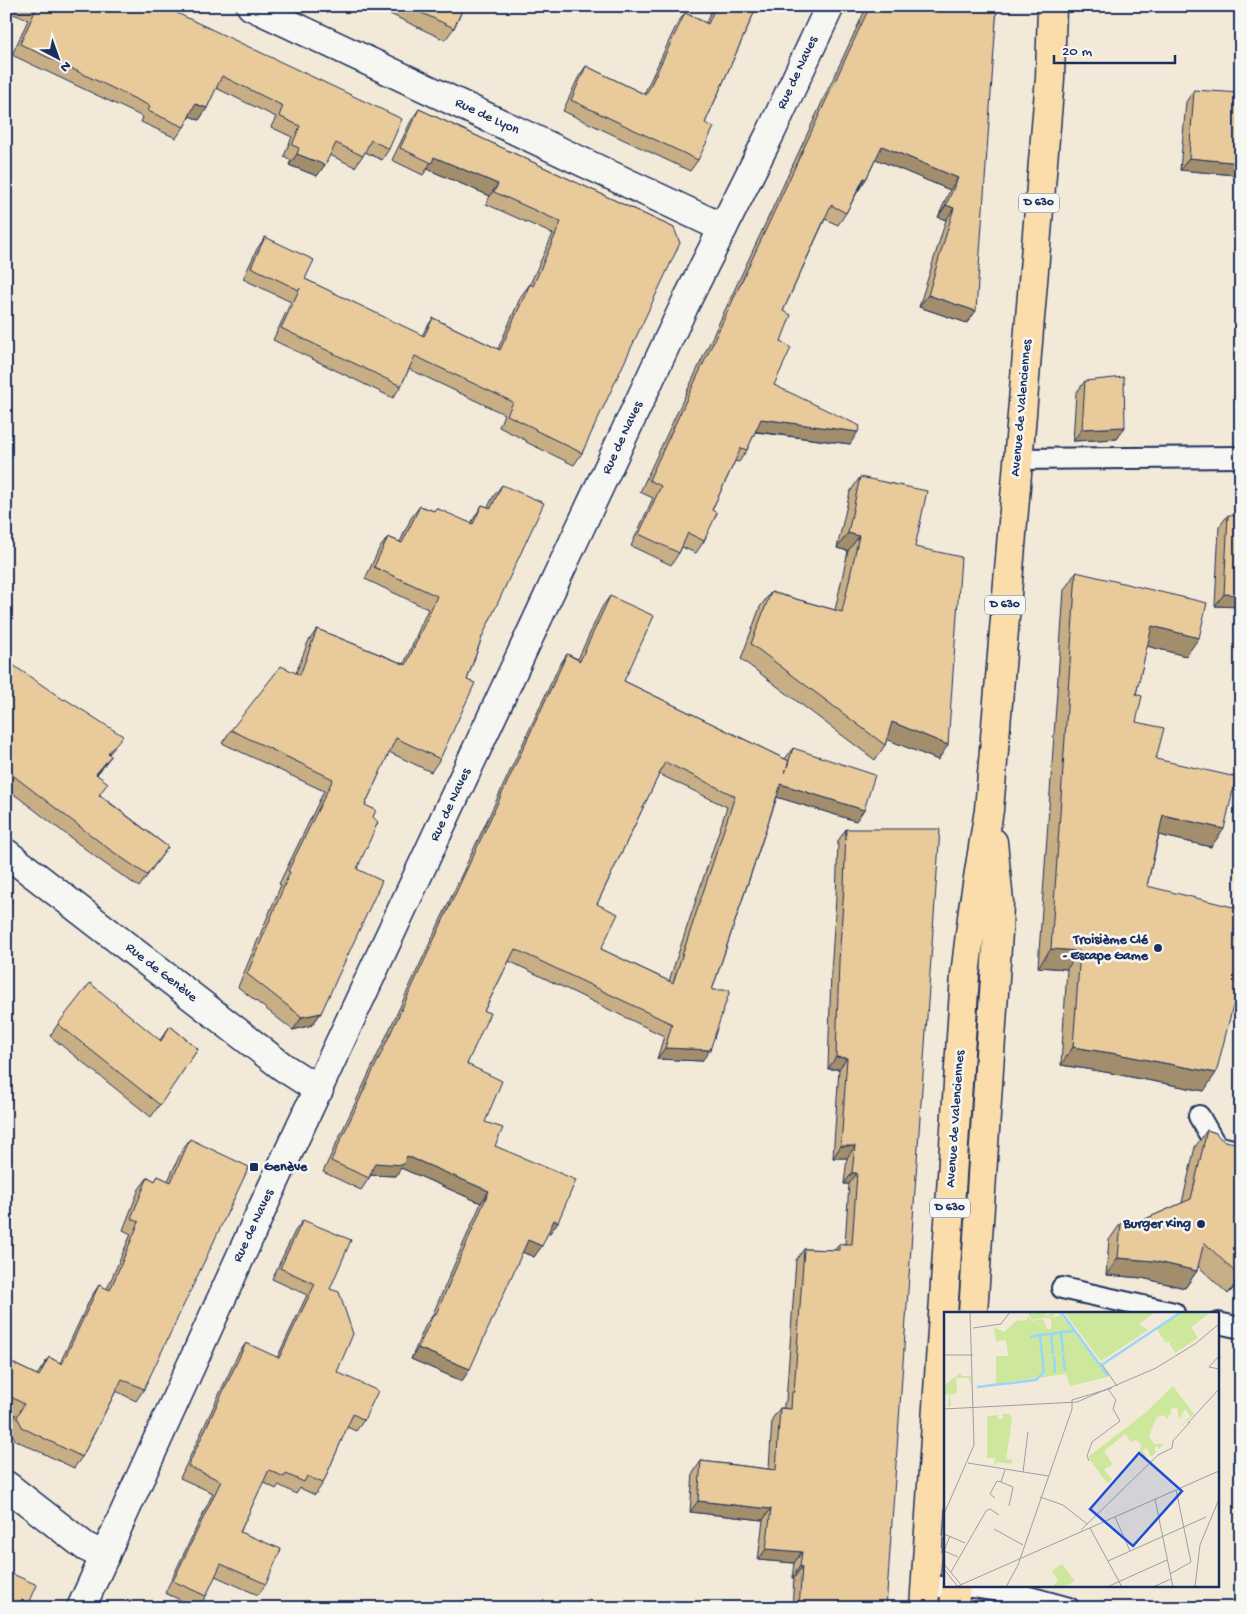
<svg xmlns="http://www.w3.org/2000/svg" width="1247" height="1614" font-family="'Gochi Hand',sans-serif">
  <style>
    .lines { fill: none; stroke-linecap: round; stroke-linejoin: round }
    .service-casing { stroke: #1b2f5e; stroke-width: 24 }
    .minor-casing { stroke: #1b2f5e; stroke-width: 31 }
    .secondary-casing { stroke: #1b2f5e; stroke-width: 31 }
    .primary-casing { stroke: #1b2f5e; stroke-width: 31 }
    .service { stroke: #f6f6f2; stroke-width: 20 }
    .minor { stroke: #f6f6f2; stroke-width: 28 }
    .secondary { stroke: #f6f6f2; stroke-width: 28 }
    .primary { stroke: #faddab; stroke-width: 28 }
    .wall { fill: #c8ae85; stroke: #1b2f5e; fill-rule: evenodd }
    .shaded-wall { fill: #a28d6c; stroke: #1b2f5e }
    .building { fill: #e8ca9b; stroke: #1b2f5e; fill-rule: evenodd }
    .poi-dot { fill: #1b2f5e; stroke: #f6f6f2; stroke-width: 2 }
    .labels { text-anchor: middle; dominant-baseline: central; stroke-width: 5; stroke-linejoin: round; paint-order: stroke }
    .shield { fill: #f6f6f2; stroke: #5d6b8a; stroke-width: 1 }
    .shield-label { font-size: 12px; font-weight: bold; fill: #1b2f5e }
    .street-label { font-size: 14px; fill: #1b2f5e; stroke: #f6f6f2 }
    .poi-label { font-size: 14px; font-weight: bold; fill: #1b2f5e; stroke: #f6f6f2; text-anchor: end }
    .inset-river { fill: none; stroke: #99d7fa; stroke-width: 2.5 }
    .inset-road { fill: none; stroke: #9c9fa7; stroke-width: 1 }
    .view { fill: #1d4ed8; fill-opacity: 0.15; stroke: #1d4ed8; stroke-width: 2.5 }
    .inset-edge { fill: none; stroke: #1b2f5e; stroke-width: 2.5 }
  </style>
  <rect width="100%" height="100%" fill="#f2e9d8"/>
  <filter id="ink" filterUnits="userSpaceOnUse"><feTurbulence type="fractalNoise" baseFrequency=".02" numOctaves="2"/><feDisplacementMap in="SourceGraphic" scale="10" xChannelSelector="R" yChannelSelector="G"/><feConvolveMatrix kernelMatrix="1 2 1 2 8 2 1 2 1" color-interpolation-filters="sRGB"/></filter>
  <g filter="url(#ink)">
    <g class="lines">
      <defs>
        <path id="service" d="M1017,459l224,-2
          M1199,1116l17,30 25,6
          M1062,1288l112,25
          M1218,1323l23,5
          M925,1587h49l44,7 51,14"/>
        <path id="minor" d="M251,6l472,222
          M6,853l277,214 36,23
          M6,1485l80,62 19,9"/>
        <path id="secondary" d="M81,1608l187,-412 312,-668 106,-226 85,-170 59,-126"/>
        <path id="primary" d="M973,1313l25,-381 1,-30 -6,-60
          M924,1608l41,-633 8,-66 16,-99 61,-732 2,-72
          M954,1608l2,-23"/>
      </defs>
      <use href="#service" class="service-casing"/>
      <use href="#minor" class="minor-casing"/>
      <use href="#secondary" class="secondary-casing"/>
      <use href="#primary" class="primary-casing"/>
      <use href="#service" class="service"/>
      <use href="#minor" class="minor"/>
      <use href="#secondary" class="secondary"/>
      <use href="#primary" class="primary"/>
    </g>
    <path class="wall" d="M6,6h156l227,143 -7,11 -17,-8 -10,15 -25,-12 -13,21 -28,-11 2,-5 -7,-4 8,-19 -21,-10 5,-10 -60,-29 -9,20 -8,12 -9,-4 -6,11 -8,11 -35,-16 2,-5 -131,-62 16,-35 -22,-9z
      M373,6h91l-10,22 -9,12z
      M713,6h44l-52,117 -7,37 -8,11 -127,-60 15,-33 8,-12 58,28 33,-70 8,-11 21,10z
      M867,6h130l-30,317 -48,-16 27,-87 -8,-3 12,-27 -74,-31 -10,20 -8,12 -12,22 -8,12 -13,-6 -42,92 -2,30 -7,44 76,59 -95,-12 -8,18 -8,12 -4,-1 -23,49 -8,31 -8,12 -14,-6 -3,6 -8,12 -40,-19 22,-48 -13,-6z
      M1194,90l41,85 -55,-5 6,-68z
      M419,109l255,119 -92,225 -8,12 -48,-23 1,-1 -28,-14 5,-13 -95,-45 -8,17 -8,12 -120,-58 18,-38 -48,-23 14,-30 8,-12 40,42 117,57 3,-6 8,-12 65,31 23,-53 9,-12 23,-50 -67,-30 4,-8 -63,-27 -4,6 -31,-15 19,-39z
      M1085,381l40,46 -8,12 -44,2 3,-48z
      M860,477l55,70 23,213 -51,-21 -2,6 -10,15 -134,-101 19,-52 11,-15 64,18 13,-59 -11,-3 13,-56z
      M502,485l-20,152 -15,43 -27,79 -9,13 -42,-20 -24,53 8,12 -16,52 -36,144 -9,12 -19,5 -55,-43 43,-102 -2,-1 45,-93 -102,-48 9,-13 65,-57 12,-31 9,-13 87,35 24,-55 -63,-30 14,-30 9,-12 12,5 11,-24 9,-12 14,5 37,12 3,-5 8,-13 6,2 5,-10z
      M1228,515l13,92 -26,-1 4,-79z
      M1076,572l110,84 -39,-10 -11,48v28l20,37 55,88 -52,-12 -12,51 87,116 -30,89 -99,-19 -44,-7 6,-96 -29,-2 26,-377z
      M610,596l14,85 161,78 8,-11 63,73 -79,-24 -65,193 -10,71 -45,-2 7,-23 -155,-75 -25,50 -17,53 18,58 10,24 55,87h-2l-14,24 -12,-5 -60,129 -51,-22 15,-35 6,-8 49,-113 -80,-35 -5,8 -25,-1 -10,15 -38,-18 236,-506 8,-12 11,5 24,-52zM659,774l68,33 -58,174 -68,-32 -4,-45z
      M6,662l109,85 -6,7 -6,13 -6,7 3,21 68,52 -29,40 -38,-26 -95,-73z
      M846,829l40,779h-94l2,-30h-2l2,-15 -36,-3 5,-40 -73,-8 3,-39 8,-12 68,8 3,-50 8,-11h4v-5l2,-2 10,-141 8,-11 31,1 4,-6h6l4,-60h-5l3,-26h-14l6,-89h-11l3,-97 5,-74 2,-57z
      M58,1024l102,16 10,-14 28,23 -47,68 -101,-81z
      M1207,1130l9,3 25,148 -13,13 -30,-28 -1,5 -12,17 -43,-10 -36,-3 3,-35 12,-17 13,1 48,-21 13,-56z
      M190,1139l-46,250 -8,12 -20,-10 -34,66 -8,11 -59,-28 -6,-12 7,-13 -10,-5v-40l6,-7 25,12 12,-18 11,6 31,-66 8,-12 8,4 24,-55 -8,-4 16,-41 9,-12 7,4 3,-5 10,5 14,-31z
      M303,1220l27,69 7,83 27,48 -8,11 -9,-4 -24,56 -8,12 -15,-7 -4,6 -17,-9 -3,4 -13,-7 -23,50 26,52 -8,11 -43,-19 -9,20 -8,12 -33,-15 48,-100 -33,-15 58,-124 8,-11 31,15 30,-63 -35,-16 23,-48z"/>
    <path class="shaded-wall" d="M195,104l12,4 -8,12 -12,-5z
      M882,146l76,32 -8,12 -77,-32z
      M297,154l28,11 -8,11 -28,-11z
      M434,157l64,27 -8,12 -63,-27z
      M1189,158l52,5v4l-6,8 -55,-5z
      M864,178l2,1 -8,12z
      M946,205l8,3 -8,12 -8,-3z
      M928,295l48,16 -9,12 -48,-16z
      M761,419l97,13 -8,12 -98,-13z
      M1125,427l-8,12 -44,2 9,-12z
      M848,533l11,3 -11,15 -11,-3z
      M1224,594l17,1v12l-26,-1z
      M1152,626l47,12 -13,18 -47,-12z
      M892,722l56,23 -10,15 -57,-23z
      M111,756l-8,11 -15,18 8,-11z
      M781,784l83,26 -8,11 -83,-25z
      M1163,815l61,14 -13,18 -61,-14z
      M1051,949l29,2 -13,18 -29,-2z
      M1239,982l2,1v21l-14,-4z
      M321,1013l-9,12 -19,5 9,-13z
      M1073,1047l44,7 99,19 -12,18 -99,-19 -44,-7z
      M665,1048l45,2 -8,11 -45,-2z
      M836,1057l11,1 -8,11h-11z
      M841,1146h14l-8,12h-14z
      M407,1156l82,35 -8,12 -80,-35 -5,8 -29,-1 8,-12z
      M852,1173h5l-8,11h-5z
      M554,1220l4,2 -8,11 -4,-1z
      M528,1240l14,6 -8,11 -14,-6z
      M1118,1258l36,3 43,10 -12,17 -43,-10 -36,-3z
      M1241,1276v5l-13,13z
      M418,1348l52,21 -8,12 -51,-22z
      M698,1501l73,8 -8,11 -73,-8z
      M766,1549l36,3 -8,11 -36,-3z
      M800,1566l2,1 -8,11h-2z"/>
    <path class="building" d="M29,6h133l240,113 -13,30 -18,-9 -8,16 -27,-13 -11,22 -28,-11 2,-6 -7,-3 8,-19 -21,-10 4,-10 -61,-30 -15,32 -12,-4 -11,23 -36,-16 2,-5 -130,-62 16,-35z
      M407,6h57l-10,22z
      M716,6h41l-52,117 9,4 -16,33 -127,-60 15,-34 60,29 39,-82 23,11z
      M870,6h127l-21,305 -48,-16 26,-87 -8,-3 12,-27 -76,-32 -16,33 -2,-1 -18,35 -15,-8 -48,106 8,4 -10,26 10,7 -17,37 86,41 -2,6 -97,-13 -14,31 -6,-2 -29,62 5,3 -13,28 -16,-8 -9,20 -40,-19 22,-48 -12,-6z
      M1194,90l47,3v70l-52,-5z
      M419,109l255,119 6,15 -98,210 -47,-23 1,-1 -29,-14 6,-13 -98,-46 -14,30 -120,-58 19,-40 -1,2 -48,-23 14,-30 49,23 -9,19 119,57 9,-18 67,32 30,-66 3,2 28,-64 -67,-30 4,-8 -64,-27 -2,6 -32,-15z
      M1124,377l1,50 -43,2 3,-48z
      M860,477l67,14 -12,56 46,10 -13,188 -56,-23 -7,23 -134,-101 20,-52 71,20 17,-76 -11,-3z
      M502,485l42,18 -62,134 -15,43 8,3 -35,76 -44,-21 -31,67 11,5 -3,7 5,5 -21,47 25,12 -61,132 -19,4 -55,-43 43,-102 -2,-1 45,-92 -102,-49 50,-64 19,9 17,-46 89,36 31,-69 -63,-29 14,-30 14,6 18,-37 14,5 2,-3 37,16 9,-19 9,3z
      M1228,515l13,1v79l-17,-1z
      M1076,572l131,31 -8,35 -47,-12 -16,68 6,2 -6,26 28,6 -8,31 80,18 -12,52 -61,-14 -16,71 94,23v74l-2,-1 -23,91 -99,-19 -44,-7 7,-96 -29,-2z
      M610,596l44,20 -30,65 165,80 -4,12 8,-25 82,27 -11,35 -83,-26 -69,206h18l-20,60 -45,-2 7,-24 -157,-75 -31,62 6,2 -23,51 35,17 -17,41 18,6 -8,18 81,34 -18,42 -4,-2 -12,26 -14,-6 -58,129 -52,-21 16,-35 2,1 53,-123 -82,-35 -4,9 -28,-2 -6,15 -38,-17 236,-507 13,7zM665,762l70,34 -62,187 -72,-34 17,-35 -21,-10z
      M7,661l57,39 1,-1 58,37 -15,17 3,3 -15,18 12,9 -9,12 69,52 -21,28 -38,-26 -103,-79v-108z
      M846,829h94l-54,779h-87l3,-41 -2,-1 2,-14 -36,-3 5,-40 -73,-8 3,-40 75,9 4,-62 11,1 1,-17h2l10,-143 35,1v-6h13l5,-71h-5l3,-27h-14l6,-88 -11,-1 3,-96 5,-74z
      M6,897l6,4 -6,8z
      M90,983l71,58 9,-15 28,23 -38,56 -102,-81z
      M1207,1130l9,3 4,5 5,3 16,3v132l-1,1 -36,-35 -7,29 -43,-10 -36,-3 3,-35 13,1 57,-25z
      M190,1139l59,28 -105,222 -22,-10 -40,78 -59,-29 -6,-11 7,-13 -18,-10v-21l6,-10 27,13 10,-19 13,7 37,-79 11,5 29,-68 -8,-4 17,-41 7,4 3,-5 13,6z
      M303,1220l48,20 -21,49 9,3 14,42 -16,38 41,19 -14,29 -11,-6 -30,69 -16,-7 -3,6 -18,-8 -2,3 -15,-7 -29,62 41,17 -15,35 -45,-20 -15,32 -33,-15 48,-100 -33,-15 58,-123 33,15 36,-74 -35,-16z
      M6,1513l5,4 -5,11z
      M6,1571l31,14 -10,23h-21z"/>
  </g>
  <g class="poi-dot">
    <circle cx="1158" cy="948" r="5"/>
    <rect x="249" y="1162" width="10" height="10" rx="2.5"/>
    <circle cx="1201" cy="1224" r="5"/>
  </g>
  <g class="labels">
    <g class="shield">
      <rect x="1019" y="193.5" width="40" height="19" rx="4"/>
      <rect x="985" y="595.5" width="40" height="19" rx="4"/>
      <rect x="930" y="1198.5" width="40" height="19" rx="4"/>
    </g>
    <g class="shield-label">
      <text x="1039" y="203">D 630</text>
      <text x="1005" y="605">D 630</text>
      <text x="950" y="1208">D 630</text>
    </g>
    <g class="street-label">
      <text transform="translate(798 73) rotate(-65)">Rue de Naves</text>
      <text transform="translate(487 117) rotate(25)">Rue de Lyon</text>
      <text transform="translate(1022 408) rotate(-85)">Avenue de Valenciennes</text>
      <text transform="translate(623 438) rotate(-65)">Rue de Naves</text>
      <text transform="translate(451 805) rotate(-65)">Rue de Naves</text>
      <text transform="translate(161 973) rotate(38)">Rue de Genève</text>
      <text transform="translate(956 1119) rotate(-86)">Avenue de Valenciennes</text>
      <text transform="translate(254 1226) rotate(-65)">Rue de Naves</text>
    </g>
    <g class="poi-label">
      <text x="1148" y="940">Troisième Clé<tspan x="1148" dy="16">- Escape Game</tspan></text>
      <text x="264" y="1167" text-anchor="start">Genève</text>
      <text x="1191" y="1224">Burger King</text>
    </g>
  </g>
  <g transform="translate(944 1312)">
    <rect width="275" height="275" fill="#f2e9d8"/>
    <path d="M84,0h17l1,4 8,-4v4l-23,4zM114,0l19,21 -15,-21 52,70 -9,-11 3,6 -38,9 -4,-12 -89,13 19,-4v-27h12l-2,-16 -10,1 -2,-14 10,5 12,-11 11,-1v-5l4,6 12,-2 4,10h4v-10l-6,-1 14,-2zM120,0h90v1l-15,11 9,6 -47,31zM237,0l28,2 -18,13 7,11 -23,15 -6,-11 13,-8 -16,9 -10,-15zM16,61l2,3h9v10l-2,-8h-13l1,15 -7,2 1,11 -3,1 1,-13 -5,1v-9zM229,74l21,28 -16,16 12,-14 -5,-7 -6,10 -2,-12 -6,2v9l-1,-5 -3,6 -3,-4 -7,2 -8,19 5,8h10l-5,5 -2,-3 -3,2 2,4 -5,5 -4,-9 -4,2 5,11 -8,-9 1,-8 -6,-4 -4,2 -6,-8 -21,17 9,14 -9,4 8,11 -5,3 -19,-26 57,-44zM59,102h7l2,6 -6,39 7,1 -2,4 -14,-2 -3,5 1,-9h-8v-42l11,-1v4h4zM118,252l13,17 -11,6h-12l6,-7 -6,-9z" fill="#cde79d"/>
    <path class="inset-river" d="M117,0l47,64M117,22l2,19M96,23l34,-4M107,23l2,19M119,43l2,16M110,44l1,17M159,52l78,-52M33,75l59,-7 8,-8 -4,-37 -10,2"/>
    <path class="inset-road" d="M29,16l28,-4 9,-12M0,43h29M275,44l-10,11 10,2M157,51l16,23M0,97l133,-7 79,-34 39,-24 24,-20M244,111l31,-34M145,149l-2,-5 5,-14 28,-21 -7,-12 3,-9 -8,-11M24,151l80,13M79,160l5,-40M57,170l12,5 -4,19M96,185l23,8 24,19M51,186l-5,-4 7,-13 4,1 4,-12M211,187l18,88M0,202l30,-69 -4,-133M171,205l15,34M146,216l32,59M50,217l29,16M137,218l77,-75 14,-7 1,-7 17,-19M0,222l21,9M0,239l14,6M0,239l6,-15M164,249l98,-44M0,252l18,22M0,257l14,18M7,260l35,-61 4,-2 9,6M226,262l21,-12 -15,-72M14,274l261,-115M62,275l12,-22 54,-156v-9l40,-12M163,275l60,-27M209,275l18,-8M251,275l5,-42 19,-46"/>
    <path class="view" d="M195,141l43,38 -49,55 -43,-37z"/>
    <rect width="275" height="275" class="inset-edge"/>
  </g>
  <rect width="1247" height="1614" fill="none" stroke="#f6f6f2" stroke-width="25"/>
  <rect x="12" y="12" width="1222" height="1589" fill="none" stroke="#1b2f5e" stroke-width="2" filter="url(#ink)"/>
  <g transform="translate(58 58) rotate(139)" stroke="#f6f6f2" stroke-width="4" paint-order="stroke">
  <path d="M0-4L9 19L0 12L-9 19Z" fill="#1b2f5e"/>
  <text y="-8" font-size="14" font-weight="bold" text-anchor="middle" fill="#1b2f5e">N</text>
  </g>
  <path d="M1054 55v8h121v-8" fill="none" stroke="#1b2f5e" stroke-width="2.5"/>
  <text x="1062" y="55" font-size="15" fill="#1b2f5e" stroke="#f6f6f2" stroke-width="4" paint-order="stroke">20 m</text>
</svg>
